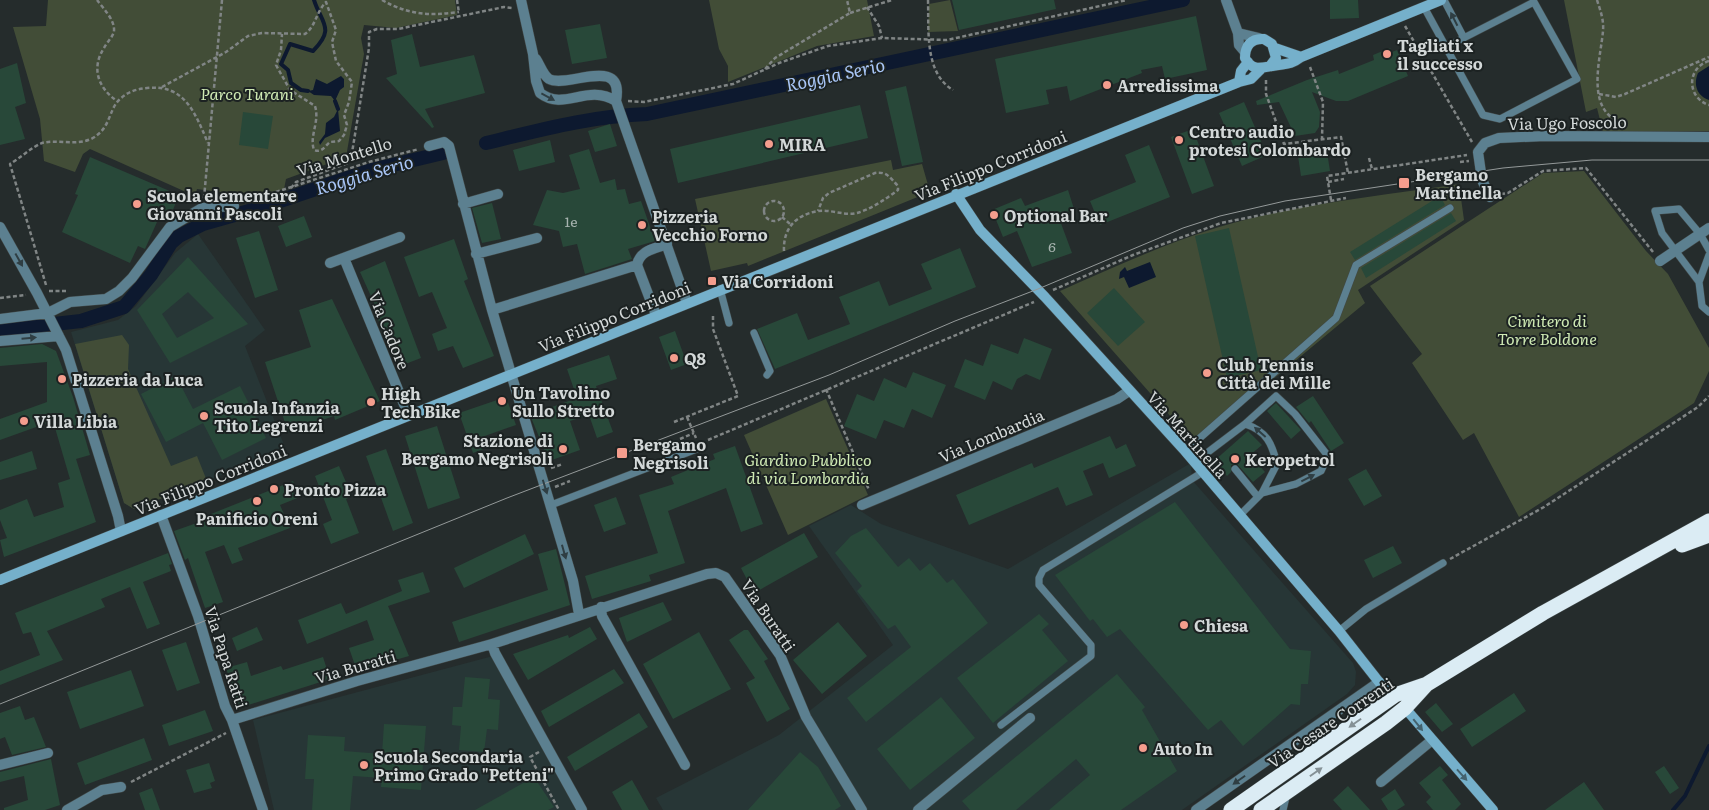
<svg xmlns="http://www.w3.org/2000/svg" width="1709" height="810" font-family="Literata,serif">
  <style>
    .built { fill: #273636 }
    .green { fill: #424d37 }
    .water { fill: #0d192f }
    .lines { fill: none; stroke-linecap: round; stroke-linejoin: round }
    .stream { stroke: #0d192f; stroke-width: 4 }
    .canal { stroke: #0d192f; stroke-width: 14 }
    .building { fill: #284839; fill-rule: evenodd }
    .lane-casing { stroke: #414848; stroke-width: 8 }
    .street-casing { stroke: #414848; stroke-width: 11 }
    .secondary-casing { stroke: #414848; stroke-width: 11 }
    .highway-casing { stroke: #414848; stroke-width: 16 }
    .path { stroke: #808585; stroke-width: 2.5; stroke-dasharray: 4 2.5; stroke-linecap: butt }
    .lane { stroke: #5c8090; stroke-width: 7 }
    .street { stroke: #5c8090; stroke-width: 10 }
    .secondary { stroke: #75b0cb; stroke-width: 10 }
    .highway { stroke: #dbecf4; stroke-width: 15 }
    .tram { stroke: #949999; stroke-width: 1 }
    .oneway { fill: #2f3e43 }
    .oneway2 { fill: #859196 }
    .oneway3 { fill: #44626e }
    .poi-dot { fill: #f49d8d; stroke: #1c2222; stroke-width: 2 }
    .labels { text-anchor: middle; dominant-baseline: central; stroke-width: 4; stroke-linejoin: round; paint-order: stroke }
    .number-label { font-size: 14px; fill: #a8b4b0 }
    .poi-label { font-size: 16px; font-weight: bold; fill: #d3d8d8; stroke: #1c2222; text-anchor: start }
    .park-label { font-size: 16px; font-style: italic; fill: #cfeab4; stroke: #1c2222 }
    .street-label { font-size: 16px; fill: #d3d8d8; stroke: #1c2222 }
    .water-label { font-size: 18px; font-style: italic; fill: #a9c6f7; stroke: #1c2222 }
  </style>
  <rect width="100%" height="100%" fill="#252c2c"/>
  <path class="built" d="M198,234l67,96 -20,16 41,104 -152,59 -10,-6 -53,-171 47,-12 18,-14 39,-53z
    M1191,463l1,17 161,183 3,9 -1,13 -8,9 -165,116h-519l-7,-12 123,-63 114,-90 -84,-119 42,-21 30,19 127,45z
    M493,656l84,154h-303l-21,-90z"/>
  <path class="green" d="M48,0h407l2,15 -61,13 -32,-3 -3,13 3,16 -18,103 -60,22 -2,10 -39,9 -10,-4 -38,-5 -2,7 -105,-47 -7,5 -8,18 -31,-11 -4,-42 -27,-92 33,-1z
    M709,0h158l7,36 -57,10 -89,36v-16l-9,-17z
    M950,0l8,31 -30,1 1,-28z
    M1564,0h145v131l-106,1 -6,-24 -11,4z
    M891,160l2,10 29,-6 8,28 -182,74 -1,-3 -36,8 -16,-72z
    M1584,171l62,80 22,23 41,74v23l-15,32 -175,114 -45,-84 -11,7 -51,-77 10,-9 -52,-68 173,-113z
    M1459,184l5,36 -106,70 7,13 -170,141 -135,-153c52,-23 104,-47 159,-64 77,-23 160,-31 240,-43z
    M122,335l7,10 -1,24 43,97 26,-10 10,25 -73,28 -10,-6 -49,-159z
    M826,399l42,96 -80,40 -44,-100z"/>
  <path class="water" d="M1709,66v34c-12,-4 -16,-15 -11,-27z
    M341,76l3,3v8l-4,3 -5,11 -4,-5 -17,-1 -6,-4 5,-1 3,-11 11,5z
    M338,109l2,22 -15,7 -5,7 -1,-3 6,-8 1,-11 8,-6z
    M1150,262l6,15 -27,11 -5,-11 -5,2 1,-7 5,-5 2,4z"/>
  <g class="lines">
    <path class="stream" d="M308,91l-7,-1 -10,-7 -3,-13 -7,-6 9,-20 23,7c23,-23 8,-28 1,-51
      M335,101l3,8
      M1673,810l12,-14 24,-50"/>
    <path class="canal" d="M486,143c54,-13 105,-27 161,-29l536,-114
      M0,330l81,-9 43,-14 27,-32 20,-32 8,-7 24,-12 53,-15 116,-39 71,-17"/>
  </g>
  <path class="building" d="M952,0h102l2,9 -97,21z
    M1330,0h28l1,18 -29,1z
    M1196,16l11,54 -42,9 -3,-13 -21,4 1,3 -72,28 -3,-15 -21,4 3,14 -43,9 -11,-54z
    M600,24l7,34 -35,6 -7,-34z
    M412,34l8,33 54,-12 11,38 -60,16 9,18 -2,1 -46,-50 11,-4 -6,-34z
    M1390,48l2,4 5,-2 11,26 -60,25h-12l-24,-9 8,20 -1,15 -4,6 -20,3 -16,-34 -22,3 -1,-4 51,-21 31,-10 1,4 35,-14 -1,-5z
    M17,63l9,40 -11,4 10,32 -25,6v-76z
    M906,86l17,76 -21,4 -17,-75z
    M1244,102l23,53 -25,11 -23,-53z
    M860,105l8,33 -190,45 -8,-34z
    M243,112l30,4 -5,33 -29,-4z
    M610,124l7,22 -22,6 -7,-21z
    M1193,129l21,57 -22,8 -21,-57z
    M550,140l5,22 -36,9 -6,-21z
    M1149,145l21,52 -70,28 -10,-24 46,-19 -11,-27z
    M589,149l11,34 15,-4 2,11 8,-1 4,15 12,-3 14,40 -27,8 4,10 -47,15 -8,-30 -14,3 -4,-16 -26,-6 14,-35 16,3 17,-4 -11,-34z
    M1327,152l3,19 -29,5 -3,-20z
    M90,157l89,38 -9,22 -9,-4 -16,36 -7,-3 -8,17 -68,-31 16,-37 -3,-1z
    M1068,190l7,22 -16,6 13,35 -40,14 -15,-36 -14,6 -11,-27 29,-12 4,8z
    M1440,196l5,9 -90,55 -5,-8z
    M492,203l9,36 -19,4 -10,-35z
    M1451,213l5,8 -90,57 -5,-10z
    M304,216l8,21 -26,10 -8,-21z
    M1229,228l32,142 -34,8 -32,-142z
    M259,231l19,59 -23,8 -19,-60z
    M454,239l14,40 -4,2 30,75 -31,12 -10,-22 -15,5 -6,-17 15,-6 -15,-36 -13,5 -15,-40z
    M960,248l16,39 -201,82 -18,-40 40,-16 11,27 42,-16 -11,-27 40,-16 10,25 43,-17 -11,-25z
    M188,257l60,67 -78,39 -33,-53zM188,292l26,26 -37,20 -15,-24z
    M385,261l36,97 -21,8 -11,-27 -3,1 -13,-34 2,-1 -15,-33z
    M1114,288l31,34 -27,24 -31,-33z
    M332,299l48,102 -45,19 -1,-4 -46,16 -23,-70 46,-15 -12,-37z
    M675,331l12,33 -16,6 -12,-33z
    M1024,338l28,11 -12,31 -14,-6 -9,5 -5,11 -19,-9 -8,19 -31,-13 11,-28 18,7 8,-22 27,10z
    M42,344l14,7 17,46 17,58 -14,4 20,63 -92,35 -4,-17 7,-2 -7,-18v-10l27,-11 7,18 30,-10 -6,-24 12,-4 -17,-58 -53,19v-21l47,-17v-40l-47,4v-18z
    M609,355l8,24 -21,7 17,46 -16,6 -8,-23 -19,6 10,29 -31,11 -19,-46 47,-17 -10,-29z
    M913,372l33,13 -14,33 -20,-9 -8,19 -20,-8 -8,19 -32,-13 13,-32 17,7 10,-23 22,10z
    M176,376l17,33 47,-23 26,52 -44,22 -19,-37 -37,19 -25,-48z
    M1313,396l31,47 -13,8 -20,-30 -2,2 -13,-16z
    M506,397l10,28 -34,12 4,11 -13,5 -14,-40z
    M1276,403l25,27 -10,9 -24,-28z
    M437,426l23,72 -32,11 -23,-73z
    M1248,431l14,14 -12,10 15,17 -12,10 -16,-18 -6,1v7l-4,4 -13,-15z
    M1110,436l6,13 10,-5 10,22 -27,12 -6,-15 -20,8 10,24 -27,11 -8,-19 -89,38 -13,-30 76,-32 2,5z
    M735,446l28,78 -22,8 -15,-44 -58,23 17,52 -36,12 2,6 -59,18 -7,-23 73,-23 -19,-58 35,-11 -3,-7 44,-18 -2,-5z
    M386,449l27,74 -20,8 -27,-75z
    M32,451l5,18 -37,11v-18z
    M339,466l13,30 -6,3 13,34 -28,11 -8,-20 9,-4 -17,-44z
    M1366,469l16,27 -18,10 -16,-27z
    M293,481l7,16 -20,8 10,23 -52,20 5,12 -11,4 -8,-19 -19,7 18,50 -18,6 -17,-50 -3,2 -11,-29 34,-12 -2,-3z
    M616,497l10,27 -22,8 -10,-27z
    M1175,502l115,147 21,2 -3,33h-7l-1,21 -9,-1 -48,42 -22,-26 -13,10 -88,-101 -13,8 -14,-18 -3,2 -35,-46z
    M866,528l32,39 11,-9 11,13 10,-8 17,20 6,-4 35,44 -122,99 -19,-24 64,-51 -16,-22 -7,4 -31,-38 5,-5 -27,-33 16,-17z
    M804,533l14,24 -64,36 -13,-25z
    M525,534l9,20 -70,34 -10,-20z
    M1393,546l9,17 -29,15 -9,-18z
    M556,549l14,56 -111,37 -7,-20 96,-32 -10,-36z
    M168,553l4,11 -3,1 2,6 -28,11 17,42 -13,5 -17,-42 -29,12 4,8 -58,24 16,29 -63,25v-14l40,-16 -9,-23 -8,2 -8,-21z
    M423,572l7,20 -42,14 21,50 -52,15 -8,-23 25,-8 -7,-20 -60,24 -9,-24 43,-17 5,11 56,-23 -4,-11z
    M663,602l9,18 -45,22 -8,-24z
    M1039,614l10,10 -7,6 26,31 -75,62 -36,-45z
    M838,622l29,34 -45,38 -29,-34z
    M257,627l6,13 -26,11 -5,-13z
    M590,627l7,12 -69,41 -15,-26 55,-19 1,3z
    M744,630h4l20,29 -4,2 26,48 -23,13 -21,-39 9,-5 -26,-38z
    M699,632l32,57 -58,30 -30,-55z
    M186,642l14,41 -23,8 -15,-41z
    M323,657l7,22 -91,29 -13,-40 21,-6 4,14 30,-10 2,4z
    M614,669l10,14 -75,44 -8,-16z
    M131,670l13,36 -64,23 -13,-37z
    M1117,674l28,33 -3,3 35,61 -56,39h-72l41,-35 -14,-16 -60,51h-46l-8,-9z
    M465,677l25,2 -2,20 12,1 -2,30 -11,-1 -3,23 -25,-2 2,-24 -9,-1 1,-18h9z
    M1514,693l12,18 -54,36 -12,-18z
    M941,697l34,41 -65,52 -33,-41z
    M1436,703l17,21 -11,8 -17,-20z
    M20,706l5,14 9,-3 12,30 -34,8 -7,-18 -5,2v-26z
    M205,710l8,21 -44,15 -7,-21z
    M639,713l9,14 -73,44 -8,-14z
    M384,724l42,2 -5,64 -40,-3 1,-9 -29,-2 -3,34h-38l2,-31h-9l3,-44 37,2 -1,14 38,3z
    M144,738l8,22 -67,25 -8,-22z
    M800,752l18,15 23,39 -6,4h-87z
    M51,759l9,46 -15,5h-41v-2l24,-8 -4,-24 -24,6v-10z
    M209,763l6,18 -5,2 2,5 -18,5 -8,-23z
    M1440,766l8,9 -6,5 19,24 -6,6h-22l-7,-8 5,-5 -12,-14z
    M1664,766l15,22 -9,6 -15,-22z
    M534,777l20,30 -6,3h-73z
    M632,780l17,30h-27l-10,-18z
    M1584,782l20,28h-59z
    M1348,786l22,24h-28l-9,-10z
    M152,788l8,22h-15l-6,-17z
    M1395,789l10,16 -8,5h-9l-7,-11z"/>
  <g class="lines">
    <defs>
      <path id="lane" d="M1444,0l20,38
        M1424,7l59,108 17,4 77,-40 -43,-77 -88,45
        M1709,250l-9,-16 -21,-25 -24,2 7,22 37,49 10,-27
        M1699,282l3,24 7,6
        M720,289l9,34
        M754,333l16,38 -3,4
        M1245,424l31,-28 19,18 33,42 -7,15 -25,13 -34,9
        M1185,451l151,-133 20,-53 94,-57
        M1195,462l50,-38c22,7 27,20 32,40l-15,29 -22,22
        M1235,469l23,28
        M551,505l151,-58
        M1339,631l27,-22 77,-46
        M1001,725l90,-69v-11l-52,-60v-7l4,-8 160,-98
        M1283,810l4,-17"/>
      <path id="street" d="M521,0l12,54 3,27 4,12c25,19 46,-10 76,8
        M1226,0l12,33 1,12 6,7
        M1238,33l21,5
        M536,59c4,6 7,16 13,20 18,10 76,-25 67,22
        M616,101l71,202
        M429,146l15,-4 5,4 43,164 81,271 6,33
        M1490,197l-8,-17 -4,-28 7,-9 14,-5 46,-2 164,1
        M463,204l35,-10
        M0,227l37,66 29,57 52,166 3,15
        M476,254l61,-16
        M344,258l64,156
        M1660,261l49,-33
        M330,263l70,-26
        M492,310l145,-45
        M656,315l-19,-50c3,-15 17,-16 30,-21
        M0,319l48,-6 22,-11 36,-3 13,-8 13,-13 38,-51 32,-19 32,-2
        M0,341l59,-5
        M862,505l255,-106 12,-8
        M161,515l37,101 27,90 7,14 31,90
        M601,607l1,9 83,149
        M492,644l3,9 87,157
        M232,720l125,-39 135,-37 215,-70 9,-1 9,4 55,78 26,62 56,93
        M0,765l48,-12
        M1381,782l50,-41
        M67,810l35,-20 19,-3
        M918,810l112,-92
        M1196,810l183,-128"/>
      <path id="secondary" d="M1275,48l26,9
        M1270,66l6,-8 -4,-14 -8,-5c-13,-1 -19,7 -19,19 7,13 15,10 27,8 14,-3 17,0 29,-9l140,-57
        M1239,82l2,-11 7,-9
        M956,194l24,36 65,67 140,154 154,180 40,51 16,13
        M0,580l1239,-498 12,-3 10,-10
        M1405,708l88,102"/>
      <path id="highway" d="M1682,545l27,-10
        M1231,810l164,-115 32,-11 116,-71 166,-92
        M1261,810l125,-87 19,-15 21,-23"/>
    </defs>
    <use href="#lane" class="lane-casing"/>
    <use href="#street" class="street-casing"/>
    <use href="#secondary" class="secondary-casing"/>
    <use href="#highway" class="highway-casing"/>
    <path class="path" d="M97,0c6,8 18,20 17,31 -1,6 -7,11 -10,17 -13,20 -6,40 13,53
      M382,0c26,15 49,16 77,12
      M457,0l2,13
      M928,0c1,29 -4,73 25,90
      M1597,0c3,10 7,19 6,31 -2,24 -15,68 8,86 4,3 10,5 14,7
      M867,7l12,19 3,12
      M850,13l42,-13
      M1405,26l67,116
      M1709,61c-23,7 -22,37 0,44
      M1310,67l13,35 -1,37
      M765,69l10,-11 75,-45 -3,-13
      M1266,80v14l18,50 57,-7 7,36
      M162,87l64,-35 22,-16 14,-3 43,1c11,-8 11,-22 21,-32l10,28 -4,12 4,19 16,21 -3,20 -5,13 3,10 -3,10 -5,6 -9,1c-6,5 -8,11 -16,8 -5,-14 6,-28 1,-44l-25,-16 -14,-25 5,-15 1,-16
      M1599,94l17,3 9,-3 84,-37
      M628,101l16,1 89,-18 46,-21 49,-17 54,-8 65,2 180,-40
      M1369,158l3,11
      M1460,162l9,-1
      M1463,180l8,-1
      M1328,182l16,-3
      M291,188l5,-6 52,-19 3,-4 18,-111v-16l8,-3h21l106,-22 8,1
      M1501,194l7,-1 35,-22 43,-3 67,84
      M204,198l18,-198
      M1331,200l-4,-24 140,-21
      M764 211a10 10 0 1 1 20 0a10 10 0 1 1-20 0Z
      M245,202l124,-40 50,-13
      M782,217l8,7
      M784,251c-1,-22 11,-36 34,-40 12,-2 26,5 39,2 14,-4 29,-14 41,-23v-4c-8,-8 -11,-15 -23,-13l-46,20 -6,5 -5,13
      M46,285l-36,-121c10,-6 22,-17 32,-21 15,-4 33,3 49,-4 20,-10 17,-28 28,-39 8,-8 17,-11 28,-12 38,-4 48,25 61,55
      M1053,290l80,-35 88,-32 125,-25
      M49,291h19
      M0,298l26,-3
      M826,389l43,101
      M687,417l9,21
      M674,422l64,-26 -25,-67v-14
      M680,439l14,-6
      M708,440l326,-138
      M551,468l12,-4
      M555,487l15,-6
      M1450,559l94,-52 154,-100 11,-11
      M539,752l-9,5 29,53
      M131,782l95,-49"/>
    <use href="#lane" class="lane"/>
    <use href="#street" class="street"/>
    <use href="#secondary" class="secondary"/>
    <use href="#highway" class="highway"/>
    <path class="tram" d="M0,704l507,-206 322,-123 126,-54 83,-32 145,-61 37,-12 65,-15 218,-33 89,-8h117"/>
  </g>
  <defs><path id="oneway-solid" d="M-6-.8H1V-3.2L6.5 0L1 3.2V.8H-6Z" transform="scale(1.25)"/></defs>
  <g class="oneway">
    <use href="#oneway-solid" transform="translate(1454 19) rotate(-117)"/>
    <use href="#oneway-solid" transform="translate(548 97) rotate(28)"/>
    <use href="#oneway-solid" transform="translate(19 260) rotate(61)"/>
    <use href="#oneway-solid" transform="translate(29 338) rotate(-5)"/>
    <use href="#oneway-solid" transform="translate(1260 432) rotate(-139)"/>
    <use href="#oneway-solid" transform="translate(1308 478) rotate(-27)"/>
    <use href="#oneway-solid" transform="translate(545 487) rotate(73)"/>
    <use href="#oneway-solid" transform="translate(564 552) rotate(74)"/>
    <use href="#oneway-solid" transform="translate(1239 780) rotate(145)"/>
  </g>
  <g class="oneway2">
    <use href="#oneway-solid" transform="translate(1355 723) rotate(145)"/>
    <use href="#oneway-solid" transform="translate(1316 772) rotate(-35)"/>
  </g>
  <g class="oneway3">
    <use href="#oneway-solid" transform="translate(1418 725) rotate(51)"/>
    <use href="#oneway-solid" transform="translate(1462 775) rotate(48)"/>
  </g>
  <g class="poi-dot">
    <circle cx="1387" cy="54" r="5"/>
    <circle cx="1107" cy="85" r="5"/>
    <circle cx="1179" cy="140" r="5"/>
    <circle cx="769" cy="144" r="5"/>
    <rect x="1398" y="177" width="12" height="12" rx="2.5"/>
    <circle cx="137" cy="204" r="5"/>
    <circle cx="994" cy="215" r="5"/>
    <circle cx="642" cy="225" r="5"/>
    <rect x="707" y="276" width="10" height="10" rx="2.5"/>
    <circle cx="674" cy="358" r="5"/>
    <circle cx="1207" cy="373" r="5"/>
    <circle cx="62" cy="379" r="5"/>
    <circle cx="502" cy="401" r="5"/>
    <circle cx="371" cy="402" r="5"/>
    <circle cx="204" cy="416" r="5"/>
    <circle cx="24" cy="421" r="5"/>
    <circle cx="563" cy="449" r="5"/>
    <rect x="616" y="447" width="12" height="12" rx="2.5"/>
    <circle cx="1235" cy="459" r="5"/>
    <circle cx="274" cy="489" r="5"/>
    <circle cx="257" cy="501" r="5"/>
    <circle cx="1184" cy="625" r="5"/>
    <circle cx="1143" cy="748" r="5"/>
    <circle cx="364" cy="765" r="5"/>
  </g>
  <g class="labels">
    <g class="number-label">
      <text x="571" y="221">1e</text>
      <text x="1052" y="246">6</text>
    </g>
    <g class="poi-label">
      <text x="1397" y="45">Tagliati x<tspan x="1397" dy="18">il successo</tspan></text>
      <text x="1117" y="85">Arredissima</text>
      <text x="1189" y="131">Centro audio<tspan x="1189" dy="18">protesi Colombardo</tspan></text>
      <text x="779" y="144">MIRA</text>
      <text x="1415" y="174">Bergamo<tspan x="1415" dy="18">Martinella</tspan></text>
      <text x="147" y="195">Scuola elementare<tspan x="147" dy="18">Giovanni Pascoli</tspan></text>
      <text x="1004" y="215">Optional Bar</text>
      <text x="652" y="216">Pizzeria<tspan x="652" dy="18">Vecchio Forno</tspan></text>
      <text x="722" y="281">Via Corridoni</text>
      <text x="684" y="358">Q8</text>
      <text x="1217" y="364">Club Tennis<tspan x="1217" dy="18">Città dei Mille</tspan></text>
      <text x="72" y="379">Pizzeria da Luca</text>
      <text x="512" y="392">Un Tavolino<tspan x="512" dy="18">Sullo Stretto</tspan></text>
      <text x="381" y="393">High<tspan x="381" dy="18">Tech Bike</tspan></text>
      <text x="214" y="407">Scuola Infanzia<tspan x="214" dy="18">Tito Legrenzi</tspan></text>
      <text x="34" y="421">Villa Libia</text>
      <text x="553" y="440" text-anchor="end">Stazione di<tspan x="553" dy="18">Bergamo Negrisoli</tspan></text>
      <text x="633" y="444">Bergamo<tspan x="633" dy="18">Negrisoli</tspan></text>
      <text x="1245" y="459">Keropetrol</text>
      <text x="284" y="489">Pronto Pizza</text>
      <text x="257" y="518" text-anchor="middle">Panificio Oreni</text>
      <text x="1194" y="625">Chiesa</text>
      <text x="1153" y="748">Auto In</text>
      <text x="374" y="756">Scuola Secondaria<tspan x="374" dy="18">Primo Grado "Petteni"</tspan></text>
    </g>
    <g class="park-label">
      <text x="247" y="93">Parco Turani</text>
      <text x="1547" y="320">Cimitero di<tspan x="1547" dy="18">Torre Boldone</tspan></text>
      <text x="808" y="459">Giardino Pubblico<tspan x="808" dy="18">di via Lombardia</tspan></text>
    </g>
    <g class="street-label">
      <text transform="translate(1567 122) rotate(-1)">Via Ugo Foscolo</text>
      <text transform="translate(344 156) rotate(-17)">Via Montello</text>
      <text transform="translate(990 165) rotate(-22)">Via Filippo Corridoni</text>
      <text transform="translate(614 316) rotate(-22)">Via Filippo Corridoni</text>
      <text transform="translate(390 330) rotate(68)">Via Cadore</text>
      <text transform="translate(1188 434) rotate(48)">Via Martinella</text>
      <text transform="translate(991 435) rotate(-23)">Via Lombardia</text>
      <text transform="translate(210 479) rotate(-22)">Via Filippo Corridoni</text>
      <text transform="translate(769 615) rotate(56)">Via Buratti</text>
      <text transform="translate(227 657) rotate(72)">Via Papa Ratti</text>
      <text transform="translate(355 666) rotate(-16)">Via Buratti</text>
      <text transform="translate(1330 722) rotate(-34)">Via Cesare Correnti</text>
    </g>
    <g class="water-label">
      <text transform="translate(835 74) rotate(-12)">Roggia Serio</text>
      <text transform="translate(364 174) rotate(-16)">Roggia Serio</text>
    </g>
  </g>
</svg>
